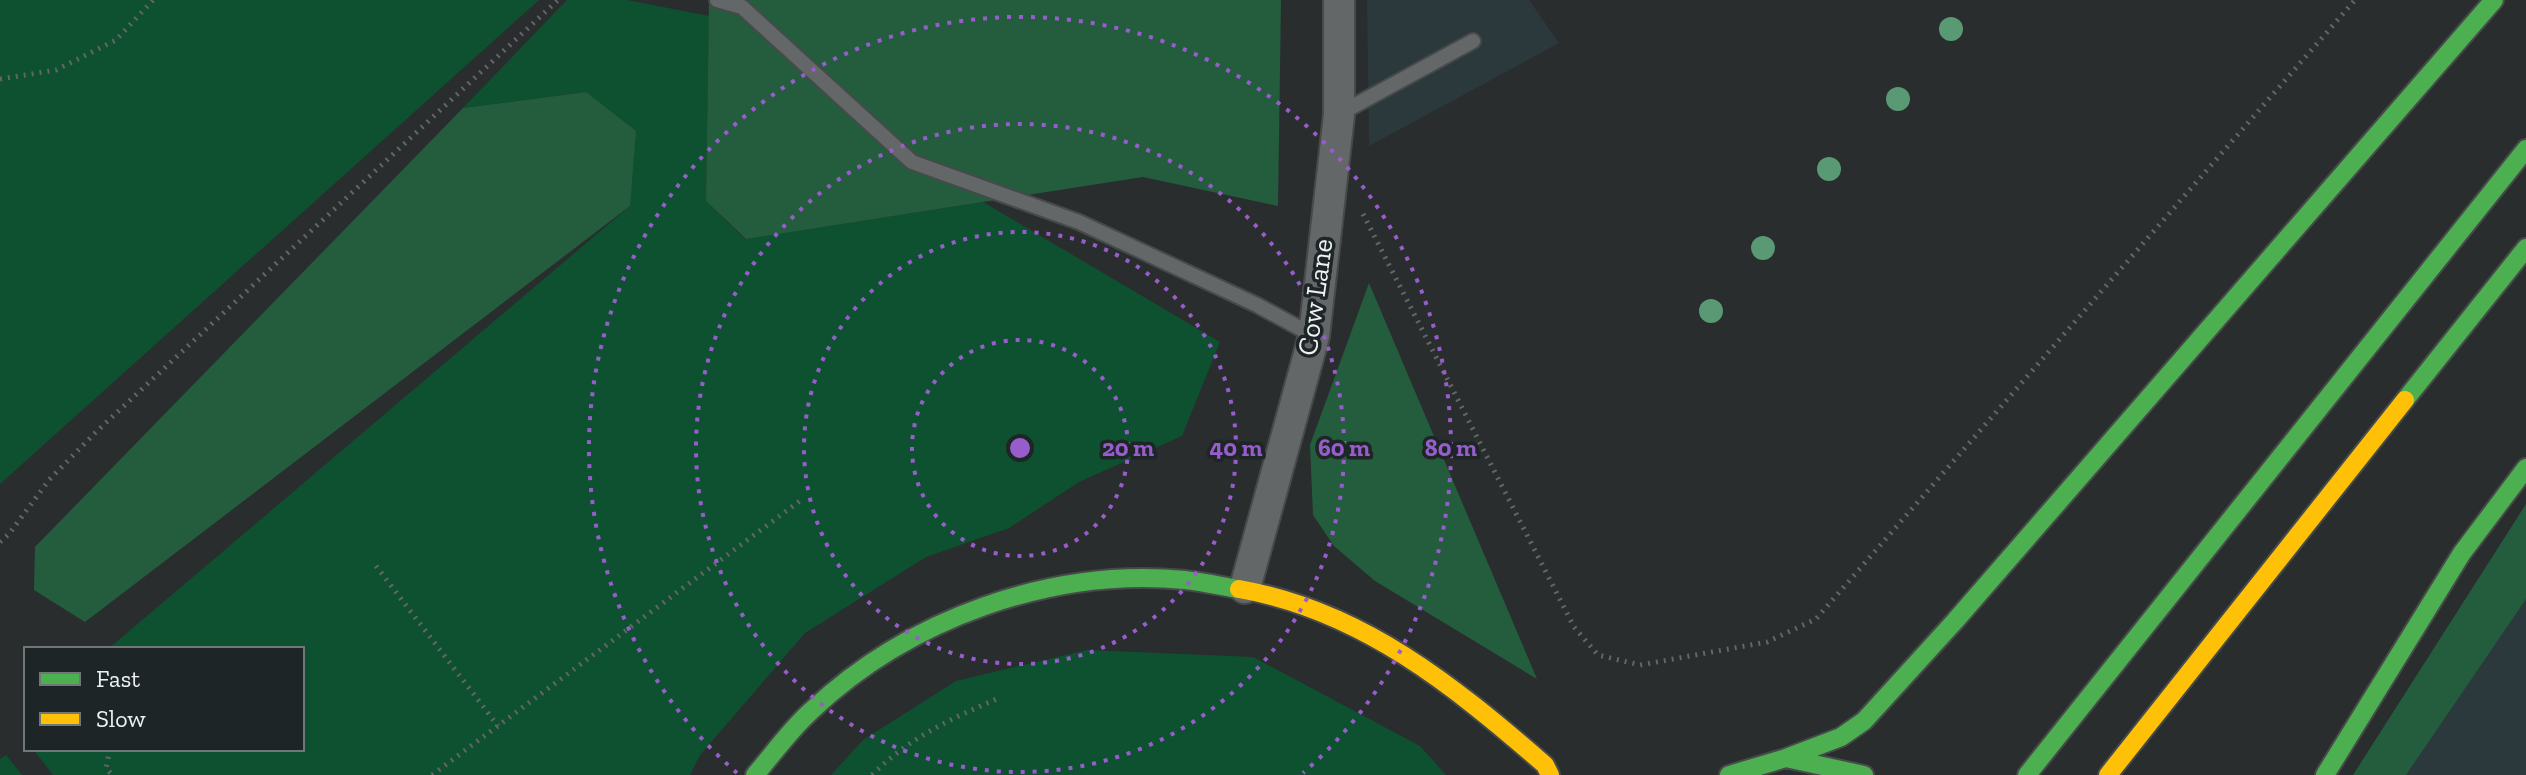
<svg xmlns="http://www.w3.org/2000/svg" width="2526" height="775" font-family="'Zilla Slab',serif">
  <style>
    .built { fill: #2b383c }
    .green { fill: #0e5131 }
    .forest { fill: #235d3e }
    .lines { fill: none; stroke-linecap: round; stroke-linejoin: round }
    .lane-casing { stroke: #474a4a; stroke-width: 18 }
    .street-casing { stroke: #474a4a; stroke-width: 34 }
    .fast-casing { stroke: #474a4a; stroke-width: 22 }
    .slow-casing { stroke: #474a4a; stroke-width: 22 }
    .path { stroke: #636566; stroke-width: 5; stroke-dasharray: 2 6; stroke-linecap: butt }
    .lane { stroke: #646768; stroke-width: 14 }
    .street { stroke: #646768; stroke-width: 30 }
    .fast { stroke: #4caf50; stroke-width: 18 }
    .slow { stroke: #ffc107; stroke-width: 18 }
    .tree { fill: #599974 }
    .ring { fill: none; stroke: #985dcc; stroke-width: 4; stroke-dasharray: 4 8 }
    .labels { text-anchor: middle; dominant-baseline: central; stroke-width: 7; stroke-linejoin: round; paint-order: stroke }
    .street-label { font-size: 28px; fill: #edf1f3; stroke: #1e2526 }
    .centre { fill: #985dcc; stroke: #1e2526; stroke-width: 4 }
    .ring-label { font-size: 24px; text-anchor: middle; font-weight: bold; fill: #985dcc; stroke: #1e2526; stroke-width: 7; stroke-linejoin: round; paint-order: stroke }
  </style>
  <rect width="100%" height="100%" fill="#2a2d2e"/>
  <path class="built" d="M1367,0h162l30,43 -190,103z
    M2526,598v177h-121z"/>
  <path class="green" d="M0,0h539l-539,484z
    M567,0h60l82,16 -3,185 39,38 238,-37 237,140 -38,94 -103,46 -70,46 -83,29 -121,76 -105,122 -10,20h-637l-20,-26h269v-100h-194l522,-443 -44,-114 -123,16z
    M1087,650l166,7 167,89 26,29h-615l32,-35 93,-59z
    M6,755l16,20h-22v-16z"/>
  <path class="forest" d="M709,0h572l-3,206 -135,-29 -397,62 -40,-38z
    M586,92l50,39 -6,75 -545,416 -51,-32 1,-43 428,-439z
    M1369,283l168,396 -162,-98 -41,-35 -21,-31 -3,-70z
    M2526,504v95l-120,176h-53z"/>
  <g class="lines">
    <defs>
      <path id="lane" d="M717,0l25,7 170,155 167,60 178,83 57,31
        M1339,114l134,-73"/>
      <path id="street" d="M1245,588l69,-252 25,-221v-115"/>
      <path id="fast" d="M2405,400l121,-152
        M1786,758l55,-21 23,-16 91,-100 539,-621
        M755,775c18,-21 35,-45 56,-64 97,-92 241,-144 374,-131 18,2 36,6 54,9
        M1729,775l57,-17 78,17
        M2027,775l499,-626
        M2325,775l137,-222 64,-85"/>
      <path id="slow" d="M1239,589c122,21 215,97 306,176l5,10
        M2108,775l297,-375"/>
    </defs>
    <use href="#lane" class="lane-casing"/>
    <use href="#street" class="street-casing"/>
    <use href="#fast" class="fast-casing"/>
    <use href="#slow" class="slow-casing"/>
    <path class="path" d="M0,79l56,-9 60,-30 37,-40
      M1363,214l211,413 24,28 42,10 127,-23 49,-23 539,-619
      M0,542l9,-8 40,-54 46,-47 463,-433
      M376,566l122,160
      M110,749l-4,19 6,7
      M432,775l369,-275
      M872,775c39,-39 79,-56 129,-78"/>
    <use href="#lane" class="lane"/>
    <use href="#street" class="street"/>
    <use href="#fast" class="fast"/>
    <use href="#slow" class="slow"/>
  </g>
  <g class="tree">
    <circle cx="1951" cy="29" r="12"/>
    <circle cx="1898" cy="99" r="12"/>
    <circle cx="1829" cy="169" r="12"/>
    <circle cx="1763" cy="248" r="12"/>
    <circle cx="1711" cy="311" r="12"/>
  </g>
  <g class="ring">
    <circle cx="1020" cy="448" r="108"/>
    <circle cx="1020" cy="448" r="216"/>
    <circle cx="1020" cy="448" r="324"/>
    <path d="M737 773A431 431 0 1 1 1303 773"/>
  </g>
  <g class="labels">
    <g class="street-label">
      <text transform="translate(1315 297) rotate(-82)">Cow Lane</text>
    </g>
  </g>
  <circle cx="1020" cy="448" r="12" class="centre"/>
  <g class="ring-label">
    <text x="1128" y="456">20 m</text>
    <text x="1236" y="456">40 m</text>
    <text x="1344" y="456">60 m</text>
    <text x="1451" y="456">80 m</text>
  </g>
  <rect x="24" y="647" width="280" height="104" fill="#1e2526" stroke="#717778" stroke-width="2"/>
  <rect x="40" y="673" width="40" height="12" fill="#4caf50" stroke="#717778" stroke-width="2"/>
  <text x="96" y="687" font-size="24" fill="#edf1f3">Fast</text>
  <rect x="40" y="713" width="40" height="12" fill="#ffc107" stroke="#717778" stroke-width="2"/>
  <text x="96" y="727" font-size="24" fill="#edf1f3">Slow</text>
</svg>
